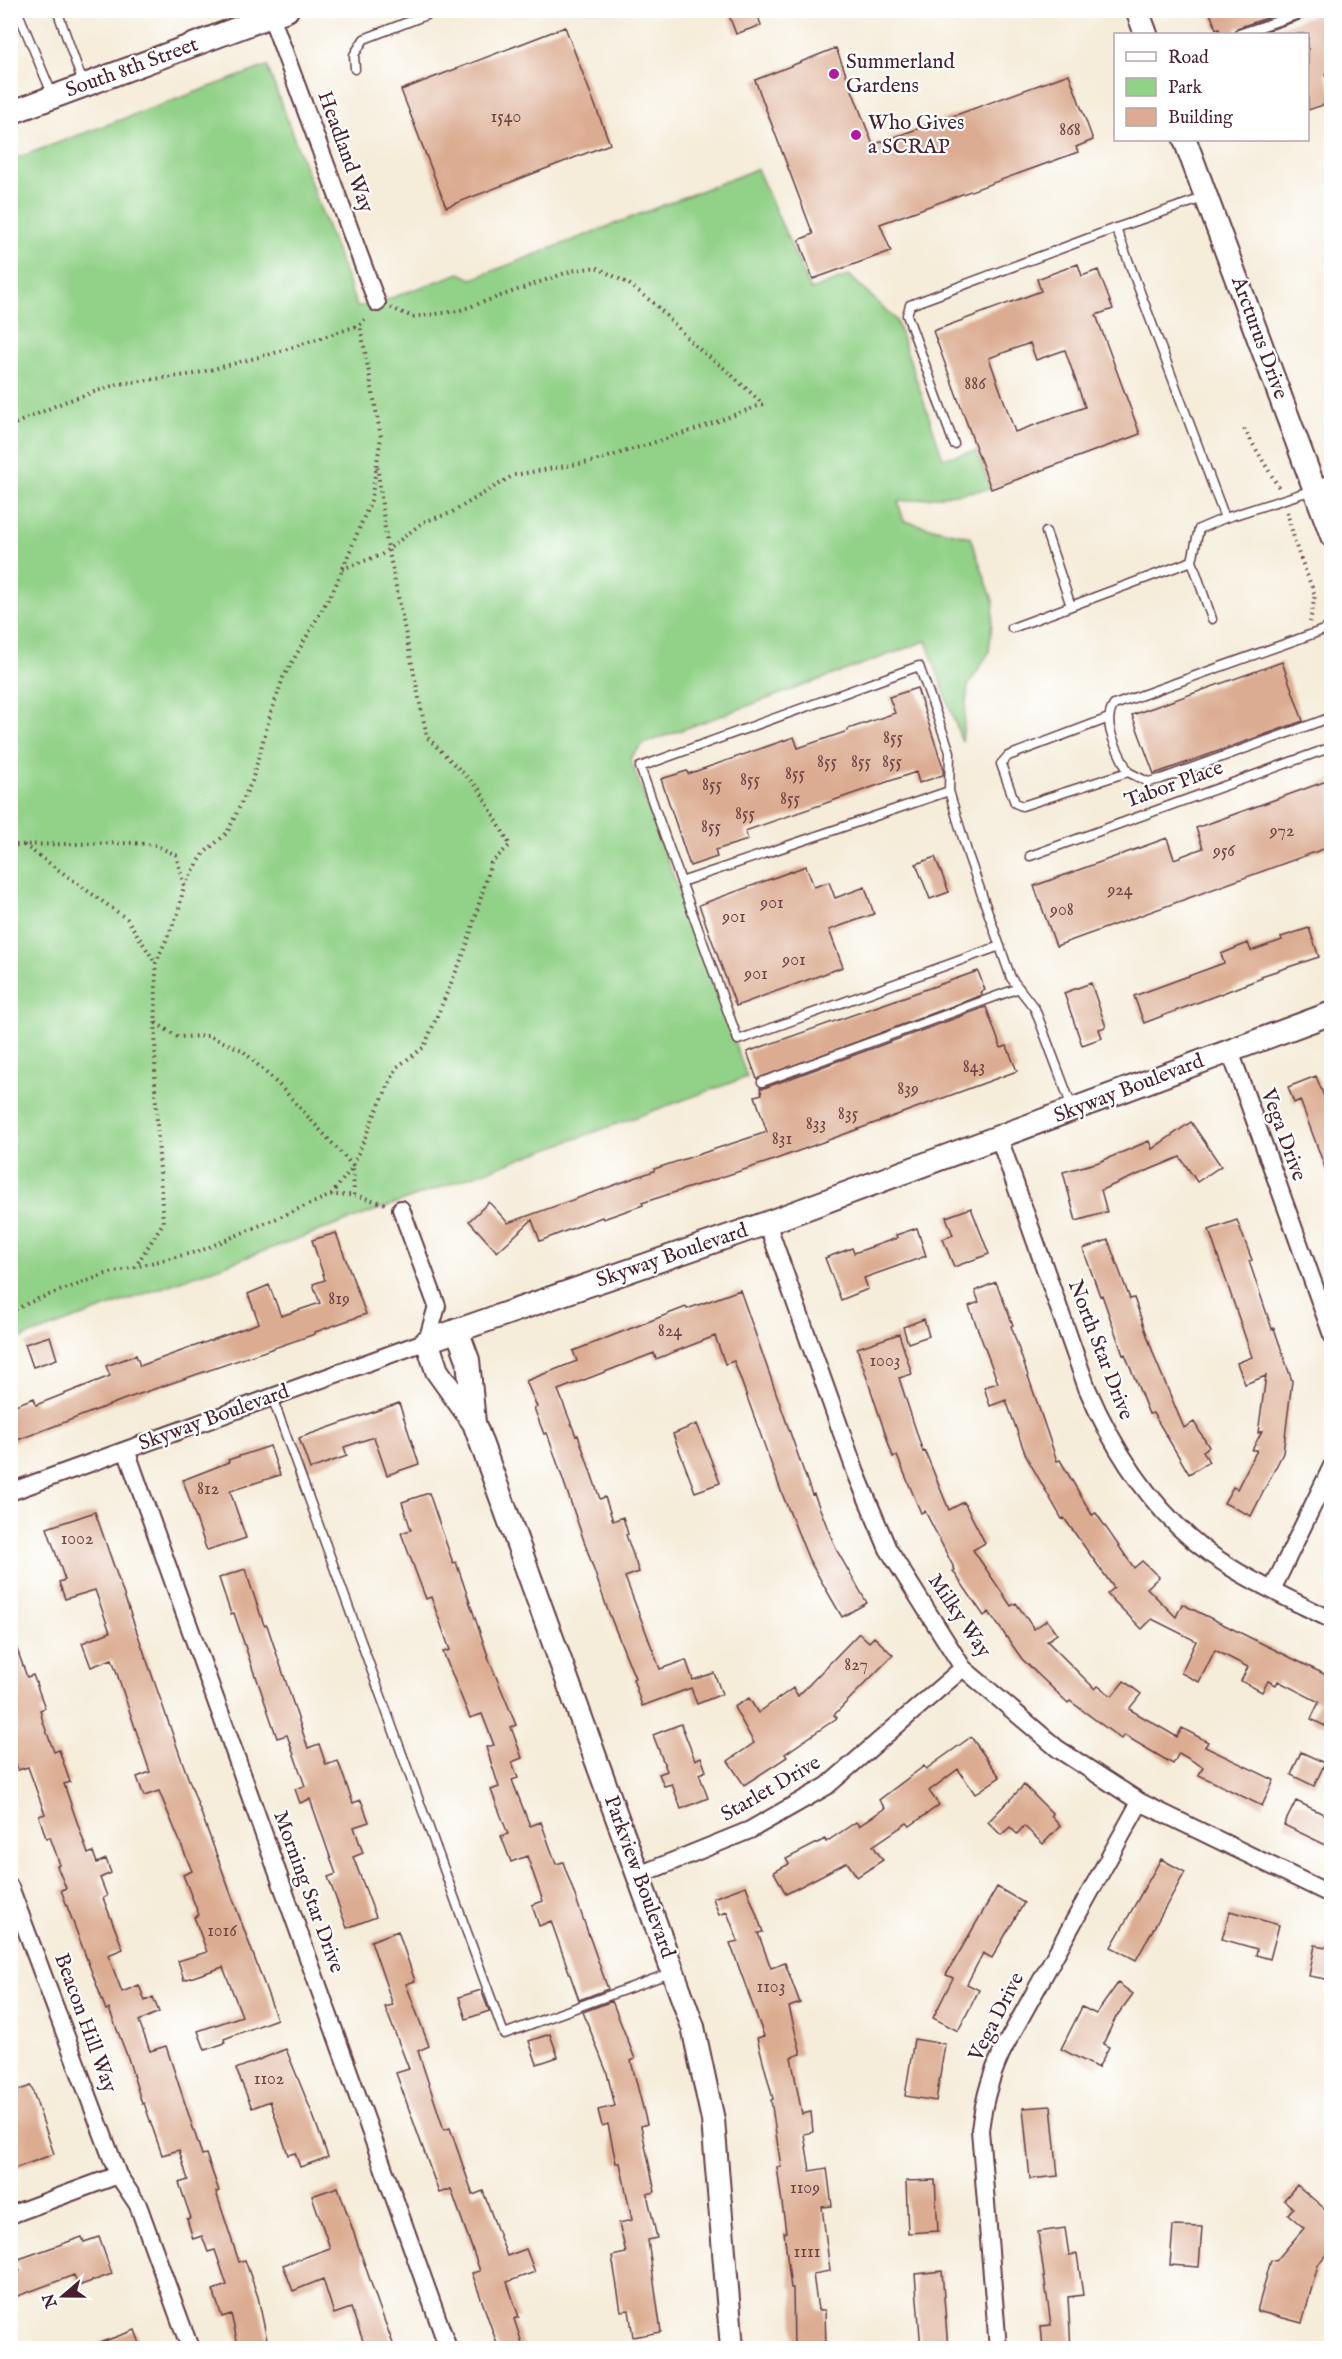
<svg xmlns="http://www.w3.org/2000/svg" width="1342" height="2359" font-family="'IM FELL English',serif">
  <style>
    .green { fill: #92d188; stroke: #6e785a; stroke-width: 1.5 }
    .building { fill: #dbac91; fill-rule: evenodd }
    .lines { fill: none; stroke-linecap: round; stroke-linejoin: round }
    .lane-casing { stroke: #643e45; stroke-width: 11 }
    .street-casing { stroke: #643e45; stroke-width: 20 }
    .secondary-casing { stroke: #643e45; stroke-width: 26 }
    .path { stroke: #643e45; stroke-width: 4; stroke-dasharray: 1.5 4.5; stroke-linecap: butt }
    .lane { stroke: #fff; stroke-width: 8 }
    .street { stroke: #fff; stroke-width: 16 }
    .secondary { stroke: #fff; stroke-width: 22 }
    .poi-dot { fill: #b5179e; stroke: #fff; stroke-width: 2 }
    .labels { text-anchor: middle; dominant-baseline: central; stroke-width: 4.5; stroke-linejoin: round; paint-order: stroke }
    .number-label { font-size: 18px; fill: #6e4244 }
    .poi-label { font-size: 21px; fill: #4a1f2b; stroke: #fff; text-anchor: start }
    .street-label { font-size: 21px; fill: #4a1f2b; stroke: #fff }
  </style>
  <rect width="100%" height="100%" fill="#fff"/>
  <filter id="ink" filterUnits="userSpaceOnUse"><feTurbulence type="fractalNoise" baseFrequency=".0167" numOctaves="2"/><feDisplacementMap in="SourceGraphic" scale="12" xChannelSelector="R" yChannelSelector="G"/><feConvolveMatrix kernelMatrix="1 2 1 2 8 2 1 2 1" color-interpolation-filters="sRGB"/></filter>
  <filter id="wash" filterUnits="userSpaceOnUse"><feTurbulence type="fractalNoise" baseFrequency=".008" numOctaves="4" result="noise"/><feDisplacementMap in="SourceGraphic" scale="24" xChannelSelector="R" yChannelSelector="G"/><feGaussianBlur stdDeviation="1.35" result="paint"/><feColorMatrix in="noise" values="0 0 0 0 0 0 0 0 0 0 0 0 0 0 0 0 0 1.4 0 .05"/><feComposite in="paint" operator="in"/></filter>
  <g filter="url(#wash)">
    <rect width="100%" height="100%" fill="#f5ecd9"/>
    <path class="green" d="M267,66l90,241 20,-4 83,-30 12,6 285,-110 54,121 38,-15 47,45 47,138 33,-7 15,38 -93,13 6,19 66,16 24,66 -5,49 -21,34 -6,56 -36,-101 -283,103 -13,14 117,319 -736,265v-1182z"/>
    <g id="blocks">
      <path class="building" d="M727,10h29l5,15 -25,9z
        M1209,10h79v1l-51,17 -4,6h-13l-1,-6 -3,1z
        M1315,10h13l1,6h3v56l-7,2 7,17v11l-24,8v-76h-50l53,-18z
        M565,27l45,117 -164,63 -45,-117z
        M836,48l37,97 196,-71 24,66 -17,7 2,5 -198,72 11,27 -78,28 -14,-39 14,-6 -58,-154z
        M1078,264l4,12 16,-6 15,39 -17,6 44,119 -149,55 -58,-158 108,-40 -4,-12zM1030,343l6,17 29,-10 20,57 -70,25 -26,-74z
        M1282,662l21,59 -149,53 -22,-59z
        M917,688l26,79v8l-24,8 -3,-11 -171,59 3,9 -33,10 2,7 -27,9 -29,-87 26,-8 1,3 106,-37 4,11 50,-17v-2l47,-16 -6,-16z
        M1332,779v67l-276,100 -22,-60 133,-48 7,21 29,-11 -7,-20z
        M935,857l14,35 -19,7 -14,-35z
        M806,866l8,21 15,-5 6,16 30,-11 9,27 -45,16 14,37 -107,39 -37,-101z
        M1309,928l10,29 -58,19 1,2 -118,45 -10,-27 90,-33 -3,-9 27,-11 3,8 31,-11 -1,-3z
        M978,971l7,19 -4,2 1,3 -225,84 -10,-27z
        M1091,983l15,44 -7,2 3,9 -20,7 -18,-52z
        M986,1007l15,41 6,-2 10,25 -246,90 -129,42 1,2 -40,14 -1,-2 -62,24 -8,-21 -35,32 -28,-31 20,-19 19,21 146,-52v-2l113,-37 -12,-36 7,-2 -2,-6h4z
        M1316,1076l16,41 -2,64 -30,-81 -6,3 -6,-16z
        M1191,1122l30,44 -24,16 -17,-25 -79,33 6,22 -31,9 -13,-49 36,-10 50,-21 3,8z
        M971,1208l18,46 -35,13 -11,-28 10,-4 -7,-18z
        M1237,1220l15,40 -3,1 23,68 2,-1 18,53 -9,72 -32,63 -27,-13 9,-16 4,2 20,-39h-5l10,-19 -4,2 8,-57 -21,8 -8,-21 15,-6 -43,-127z
        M917,1228l9,28 -62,22 4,11 -27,11 -16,-42 27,-10 2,5 43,-15 -1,-3z
        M336,1233l30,81 -51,18v2l-187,64 -118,45v-36l24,-9 2,7 74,-29 -4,-10 30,-11 4,11 119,-43 -11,-29 21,-9 12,31 39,-13 -7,-19 12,-4 -13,-40z
        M1108,1240l22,59 4,-1 22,63 28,67 10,-6 15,25 -6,4 6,11 -20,12 -36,-61 -4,1 -24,-60 -2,1 -21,-60 -2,1 -17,-47z
        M996,1282l17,43 -2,1 46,135 3,-1 32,55 4,-2 38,55 8,-7 17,16 -12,11 29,29 6,-13 150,74v35l-7,13 -14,-7 8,-17 -41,-21 -2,4 -8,-4 -6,11 -21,-11 7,-14 -33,-17 -16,32 -18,-9 15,-32 -44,-22 -10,10 -35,-35 7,-6 -50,-70 -2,1 -36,-63 -20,-56 -16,6 -6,-19 14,-4 -29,-77 10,-4 -4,-11z
        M740,1290l72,205 2,-1 22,55 31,54 -25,14 -33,-57 -28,-69 -47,-130 -9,3 -10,-28 -59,23 -2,-6 -96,37 18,46 2,-1 22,64 5,-2 8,24 10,-4 5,17 -2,1 13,37 -14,5 35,92 26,-9 7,20 21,-7 8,21 -25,10 -6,-16 -49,18 -9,-27 2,-1 -27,-67 -61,-178 -3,1 -10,-26 3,-1 -11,-26 51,-20 -4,-10 113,-44 1,2z
        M924,1319l5,17 -21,7 -5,-16z
        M899,1334l13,40 -13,4 24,74 2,-1 24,59 15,-8 21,41 -12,7 38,56 5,-3 18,26 13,-9 10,14 -10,7 48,48 3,-3 14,10 12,-15 17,13 -12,15 48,28 5,-9 26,14 -3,5 69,33 -12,26 -63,-31 4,-8 -24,-14 -6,11 -49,-29 -3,4 -51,-38 -2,2 -46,-44 -33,-47 -5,4 -31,-45 2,-1 -30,-59 -4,2 -24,-57 -4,1 -36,-109z
        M50,1336l7,23 -24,8 -8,-23z
        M399,1403l20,61 -32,11 -13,-38 -30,10 3,9 -37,13 -11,-31z
        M697,1424l23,59 -25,9 -22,-58z
        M270,1446l10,29 -50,16 16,47 -39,13 -24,-71 46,-18 -1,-2z
        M429,1493l24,70 3,-1 34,100 26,63 -5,2 11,31 -10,4 6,16 -6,2 18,46 11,-4 15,42 7,-2 45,127 -29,11 -28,-79 -12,5 -7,-21 11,-4 -16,-45 -16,6 -10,-26 7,-2 -17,-44 8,-3 -13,-40 8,-2 -12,-31 -12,4 -27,-66 7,-2 -19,-53 -5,2 -25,-66 10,-3 -9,-28z
        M95,1512l87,249 95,258 -53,20 1,4 -20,7 -7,-19 44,-15 -19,-49 -39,13 -6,-19 29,-9 -13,-35 5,-2 -16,-40 9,-4 -33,-80 -15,5 -7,-19 13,-5 -38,-113 -21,8 -9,-24 28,-11 -15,-42 -30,9 -6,-17 6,-2 -18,-52z
        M245,1569l19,56h3l41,123 11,-4 7,21 12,-4 15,42 8,-3 8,22 -15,5 9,26 -10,4 23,60 -29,11 -19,-51 8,-3 -26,-75 -10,4 -5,-14 10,-3 -18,-51 -10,3 -21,-62h-1l-21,-63 -3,1 -12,-36z
        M859,1633l10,9 5,-5 19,18 -59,60 3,3 -52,36 2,3 -43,28 -16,-24 26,-18 -20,-36 15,-9 9,15 35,-25 5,8z
        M10,1638h3l14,39 6,-2 12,33 -5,2 3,12 11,30 5,-2 11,32 -6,2 24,70 5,-2 4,11 9,-4 5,14 -11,5 7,18 -4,2 20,51 -15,6 14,37 17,-7 6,16 8,-4 6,15 -20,9 11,30 16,-5 36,109 4,-1 13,37 -3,1 23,70 6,-2 13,37 11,52h-30l-8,-35 -9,3 -9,-27 14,-5 -12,-35 -7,2 -6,-16 -9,3 -6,-20 4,-1 -12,-35 9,-3 -9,-30 -17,5 -18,-52 -2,1 -14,-46 -19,-49 -3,1 -45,-120 5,-2 -9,-22 3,-1 -10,-28 -4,1 -7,-22 6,-2 -17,-47 -10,3 -5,-15h-3z
        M681,1724l14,36 6,-3 5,14 -7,3 9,24 -27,11 -9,-25 -8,2 -5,-12 8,-3 -14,-36z
        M971,1737l29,40 -25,17 -17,-25 -29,22 10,14 -29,21 -3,-3 -34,23 10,14 -26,17 -10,-15 -61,32 -12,-22 15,-8 -3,-5 39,-20 1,3 30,-20 3,4 26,-18 -6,-8 45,-34 2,3z
        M1301,1752l24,11 -11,23 -23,-11z
        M1024,1785l29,29 -2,2 9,10 -17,18 -19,-18 -7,8 -7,-7 -9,8 -13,-13z
        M1296,1801l36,17v30l-48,-23z
        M1161,1859l24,13 -49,88 -25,-13z
        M746,1886l17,46 -5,1 13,35 14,-5 15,40 -11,4 12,47 -10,3 11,57 9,-2 2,20 -9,2 6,37 17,-3 5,38 -10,1 8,64 -17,3 5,36h7l1,39h-32l-1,-61h-2l-7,-56h2l-9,-65h4l-10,-67 2,-1 -16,-61 7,-2 -34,-93 8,-2 -11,-29 -8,3 -6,-17z
        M997,1887l27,16 -32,55 -9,-5 -16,31 12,6 -21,41 -25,-13 20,-40 -7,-3z
        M1230,1911l49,14 -9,34 -14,-4 1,-6 -35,-10z
        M398,1931l17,50 -9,3 23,62 -11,5 26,79 6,-2 23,67 10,-4 24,65 19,-7 9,23 -28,10 12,35 -5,2 10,30h-25l-27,-76 8,-2 -29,-82 -12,4 -43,-120 13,-4 -24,-62 8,-2 -22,-64z
        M1315,1945l17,3v32l-23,-4z
        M1118,1983l15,11 -17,23 -13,27 6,3 -11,21 -37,-19 21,-42 14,7z
        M481,1990l8,21 -23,8 -7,-22z
        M612,2001l23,58 -4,2 16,63 -6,2 14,66 -8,2 10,44 -9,2 13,92 -28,5 -4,-27 -8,1 -9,-55 14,-3 -7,-30 13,-3 -12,-57h-4l-8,-39 -6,2 -4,-16 17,-4 -8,-33 -24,-61z
        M550,2034l8,23 -21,7 -8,-23z
        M914,2039l31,5 -9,57 -31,-5z
        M286,2049l28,69 14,39 -28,10 -5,-14 -7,2 -18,-54 -18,7 -16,-39z
        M31,2086l23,68 -41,15 -3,-9v-67z
        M1051,2106l7,70 -28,3 -7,-71z
        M935,2180l3,51 -30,2 -2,-52z
        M1297,2185l35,30v34l-14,16 -16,58 -45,-12 14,-51 5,1 28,-33 -16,-14 5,-6 -9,-8z
        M338,2187l41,119 16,43h-29l-15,-41 -17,6 -11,-35 -30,12 -10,-26 47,-17 -18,-52z
        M1173,2226l29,1 -3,40 -29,-2z
        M1065,2228l4,27 8,-1 6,41 -15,2 3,52h-28l-2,-23 10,-1 -13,-93z
        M82,2237l2,5 15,-5 13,37 -34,12 -4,-11 -64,24v-25l10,-3 -4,-11z
        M942,2271l6,78h-27l-6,-75z
        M135,2330l7,19h-53l-1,-2z"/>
    </g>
  </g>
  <g filter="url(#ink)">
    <use href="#blocks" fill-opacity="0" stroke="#643e45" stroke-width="1.5"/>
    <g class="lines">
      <defs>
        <path id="lane" d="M17,10l36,86
          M57,10l27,76
          M1296,15l13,-5
          M1239,34l57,-19 -2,-5
          M355,69l-1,-14 10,-16 75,-29
          M1206,197l-90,31 109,290 88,-28
          M954,444l-47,-129 3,-10 206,-77
          M1046,532l25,74
          M1192,561l20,58
          M1332,627l-218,78c-14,19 6,48 14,67l20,10 13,-3 171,-62
          M1012,628l180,-67 7,-32 26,-11
          M1109,718l-101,38 -7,8 14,39 7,3 106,-34
          M1030,856l302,-109
          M681,882l268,-91
          M1000,946l-262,94 -98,-273 279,-101 31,86 -1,39 19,64 43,123 24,31 37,98
          M762,1082l257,-94
          M272,1397l232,637 169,-62"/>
        <path id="street" d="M271,16l106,287
          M1315,489l17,-6
          M1230,1051l102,284
          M999,1138l88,250c31,72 75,138 143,179 32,20 68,36 102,53
          M767,1223l89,250 32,76 75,119 95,81 82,53 192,93
          M126,1450l322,898
          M10,1492l417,-151 10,-35 -36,-97
          M1272,1590l60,-124
          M639,1875l111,-45 77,-44 136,-118
          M10,1887l108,288
          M10,2215l108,-40 20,30 52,143
          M998,2348l-18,-218c4,-32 11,-58 26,-86l134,-242"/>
        <path id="secondary" d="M1137,10l9,24
          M10,113l277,-103
          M1185,140l147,396
          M457,1330l11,30 6,63 219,604 20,93 19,228
          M474,1423l-37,-52 -10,-30 340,-118 565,-210"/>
      </defs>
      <use href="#lane" class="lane-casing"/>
      <use href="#street" class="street-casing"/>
      <use href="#secondary" class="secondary-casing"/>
      <path class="path" d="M10,426l54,-24 54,-18 76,-10 84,-22 82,-27 7,-9
        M1244,429l35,59
        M1287,512l10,37 18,46 -5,27
        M342,569l39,-14 42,-33 28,-9 63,-38 81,-14 102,-32 66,-25 -38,-35 -31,-24 -38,-40 -27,-21 -33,-17 -25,4 -113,40 -45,6 -22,-9
        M10,845l122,-2 23,2 21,10 8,31 -6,27 -22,50 -1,124 8,136 -28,44
        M24,845l103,74 28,43
        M184,886l20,-33 23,-20 25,-52 17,-62 14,-41 52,-91 36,-87 10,-63 -21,-112
        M156,1023l22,14 31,-1 33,14 38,36 73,80 -21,28
        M354,1195l-1,-29 20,-48 24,-51 27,-20 42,-99 25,-85 19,-18 -31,-56 -52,-52 -41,-199 -9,-75
        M10,1312l25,-12 71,-26 94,-23 131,-56h23l32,9"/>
      <use href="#lane" class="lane"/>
      <use href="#street" class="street"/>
      <use href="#secondary" class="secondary"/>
    </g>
  </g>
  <g class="poi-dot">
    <circle cx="834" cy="74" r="6"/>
    <circle cx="856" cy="135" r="6"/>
  </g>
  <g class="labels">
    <g class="number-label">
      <text x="506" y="117">1540</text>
      <text x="1070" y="130">868</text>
      <text x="975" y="384">886</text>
      <text x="893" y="738">855</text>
      <text x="827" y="762">855</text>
      <text x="861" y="762">855</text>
      <text x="892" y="762">855</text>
      <text x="795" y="774">855</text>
      <text x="750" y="780">855</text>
      <text x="712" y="785">855</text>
      <text x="790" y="799">855</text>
      <text x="745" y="814">855</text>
      <text x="711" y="827">855</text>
      <text x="1282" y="831">972</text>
      <text x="1224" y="851">956</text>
      <text x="1120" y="890">924</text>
      <text x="772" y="903">901</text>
      <text x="1062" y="910">908</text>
      <text x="734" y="917">901</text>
      <text x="794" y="960">901</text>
      <text x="756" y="974">901</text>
      <text x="974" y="1067">843</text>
      <text x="908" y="1089">839</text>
      <text x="848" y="1114">835</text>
      <text x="816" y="1124">833</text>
      <text x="782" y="1139">831</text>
      <text x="339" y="1299">819</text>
      <text x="670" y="1331">824</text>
      <text x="885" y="1361">1003</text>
      <text x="208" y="1489">812</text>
      <text x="77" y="1539">1002</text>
      <text x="856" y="1665">827</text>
      <text x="222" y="1931">1016</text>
      <text x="771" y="1987">1103</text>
      <text x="269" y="2079">1102</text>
      <text x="805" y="2188">1109</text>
      <text x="807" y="2252">1111</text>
    </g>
    <g class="poi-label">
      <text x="846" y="62">Summerland<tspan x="846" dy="24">Gardens</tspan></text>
      <text x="868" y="123">Who Gives<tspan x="868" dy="24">a SCRAP</tspan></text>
    </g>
    <g class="street-label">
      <text transform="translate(132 68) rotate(-20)">South 8th Street</text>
      <text transform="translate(345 152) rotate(70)">Headland Way</text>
      <text transform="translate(1259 338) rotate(70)">Arcturus Drive</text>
      <text transform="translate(1174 785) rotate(-20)">Tabor Place</text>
      <text transform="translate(1129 1089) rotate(-21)">Skyway Boulevard</text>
      <text transform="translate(1283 1135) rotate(70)">Vega Drive</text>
      <text transform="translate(672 1256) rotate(-19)">Skyway Boulevard</text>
      <text transform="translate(1100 1350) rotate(69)">North Star Drive</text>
      <text transform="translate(214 1418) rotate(-20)">Skyway Boulevard</text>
      <text transform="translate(959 1616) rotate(56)">Milky Way</text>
      <text transform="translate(771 1789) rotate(-30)">Starlet Drive</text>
      <text transform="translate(639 1877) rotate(70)">Parkview Boulevard</text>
      <text transform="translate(308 1892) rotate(70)">Morning Star Drive</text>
      <text transform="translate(997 2017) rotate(-63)">Vega Drive</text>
      <text transform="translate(85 2023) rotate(70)">Beacon Hill Way</text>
    </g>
  </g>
  <rect width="1342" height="2359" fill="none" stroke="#fff" stroke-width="36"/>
  <rect x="1114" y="33" width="195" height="108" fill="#ffffff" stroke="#b7a5aa" stroke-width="1.5"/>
  <rect x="1126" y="52" width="30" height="9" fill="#ffffff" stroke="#b7a5aa" stroke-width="1.5"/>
  <text x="1168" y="63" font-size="18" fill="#4a1f2b">Road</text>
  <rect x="1126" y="78" width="30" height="18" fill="#92d188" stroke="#b7a5aa" stroke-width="1.5"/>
  <text x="1168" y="93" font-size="18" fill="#4a1f2b">Park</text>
  <rect x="1126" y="108" width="30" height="18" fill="#dbac91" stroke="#b7a5aa" stroke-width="1.5"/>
  <text x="1168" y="123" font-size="18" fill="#4a1f2b">Building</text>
  <g transform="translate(63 2296) rotate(250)" stroke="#ffffff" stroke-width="4.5" paint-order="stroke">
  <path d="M0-4.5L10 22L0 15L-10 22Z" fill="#4a1f2b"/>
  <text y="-9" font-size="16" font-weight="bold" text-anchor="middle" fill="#4a1f2b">N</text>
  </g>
</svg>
